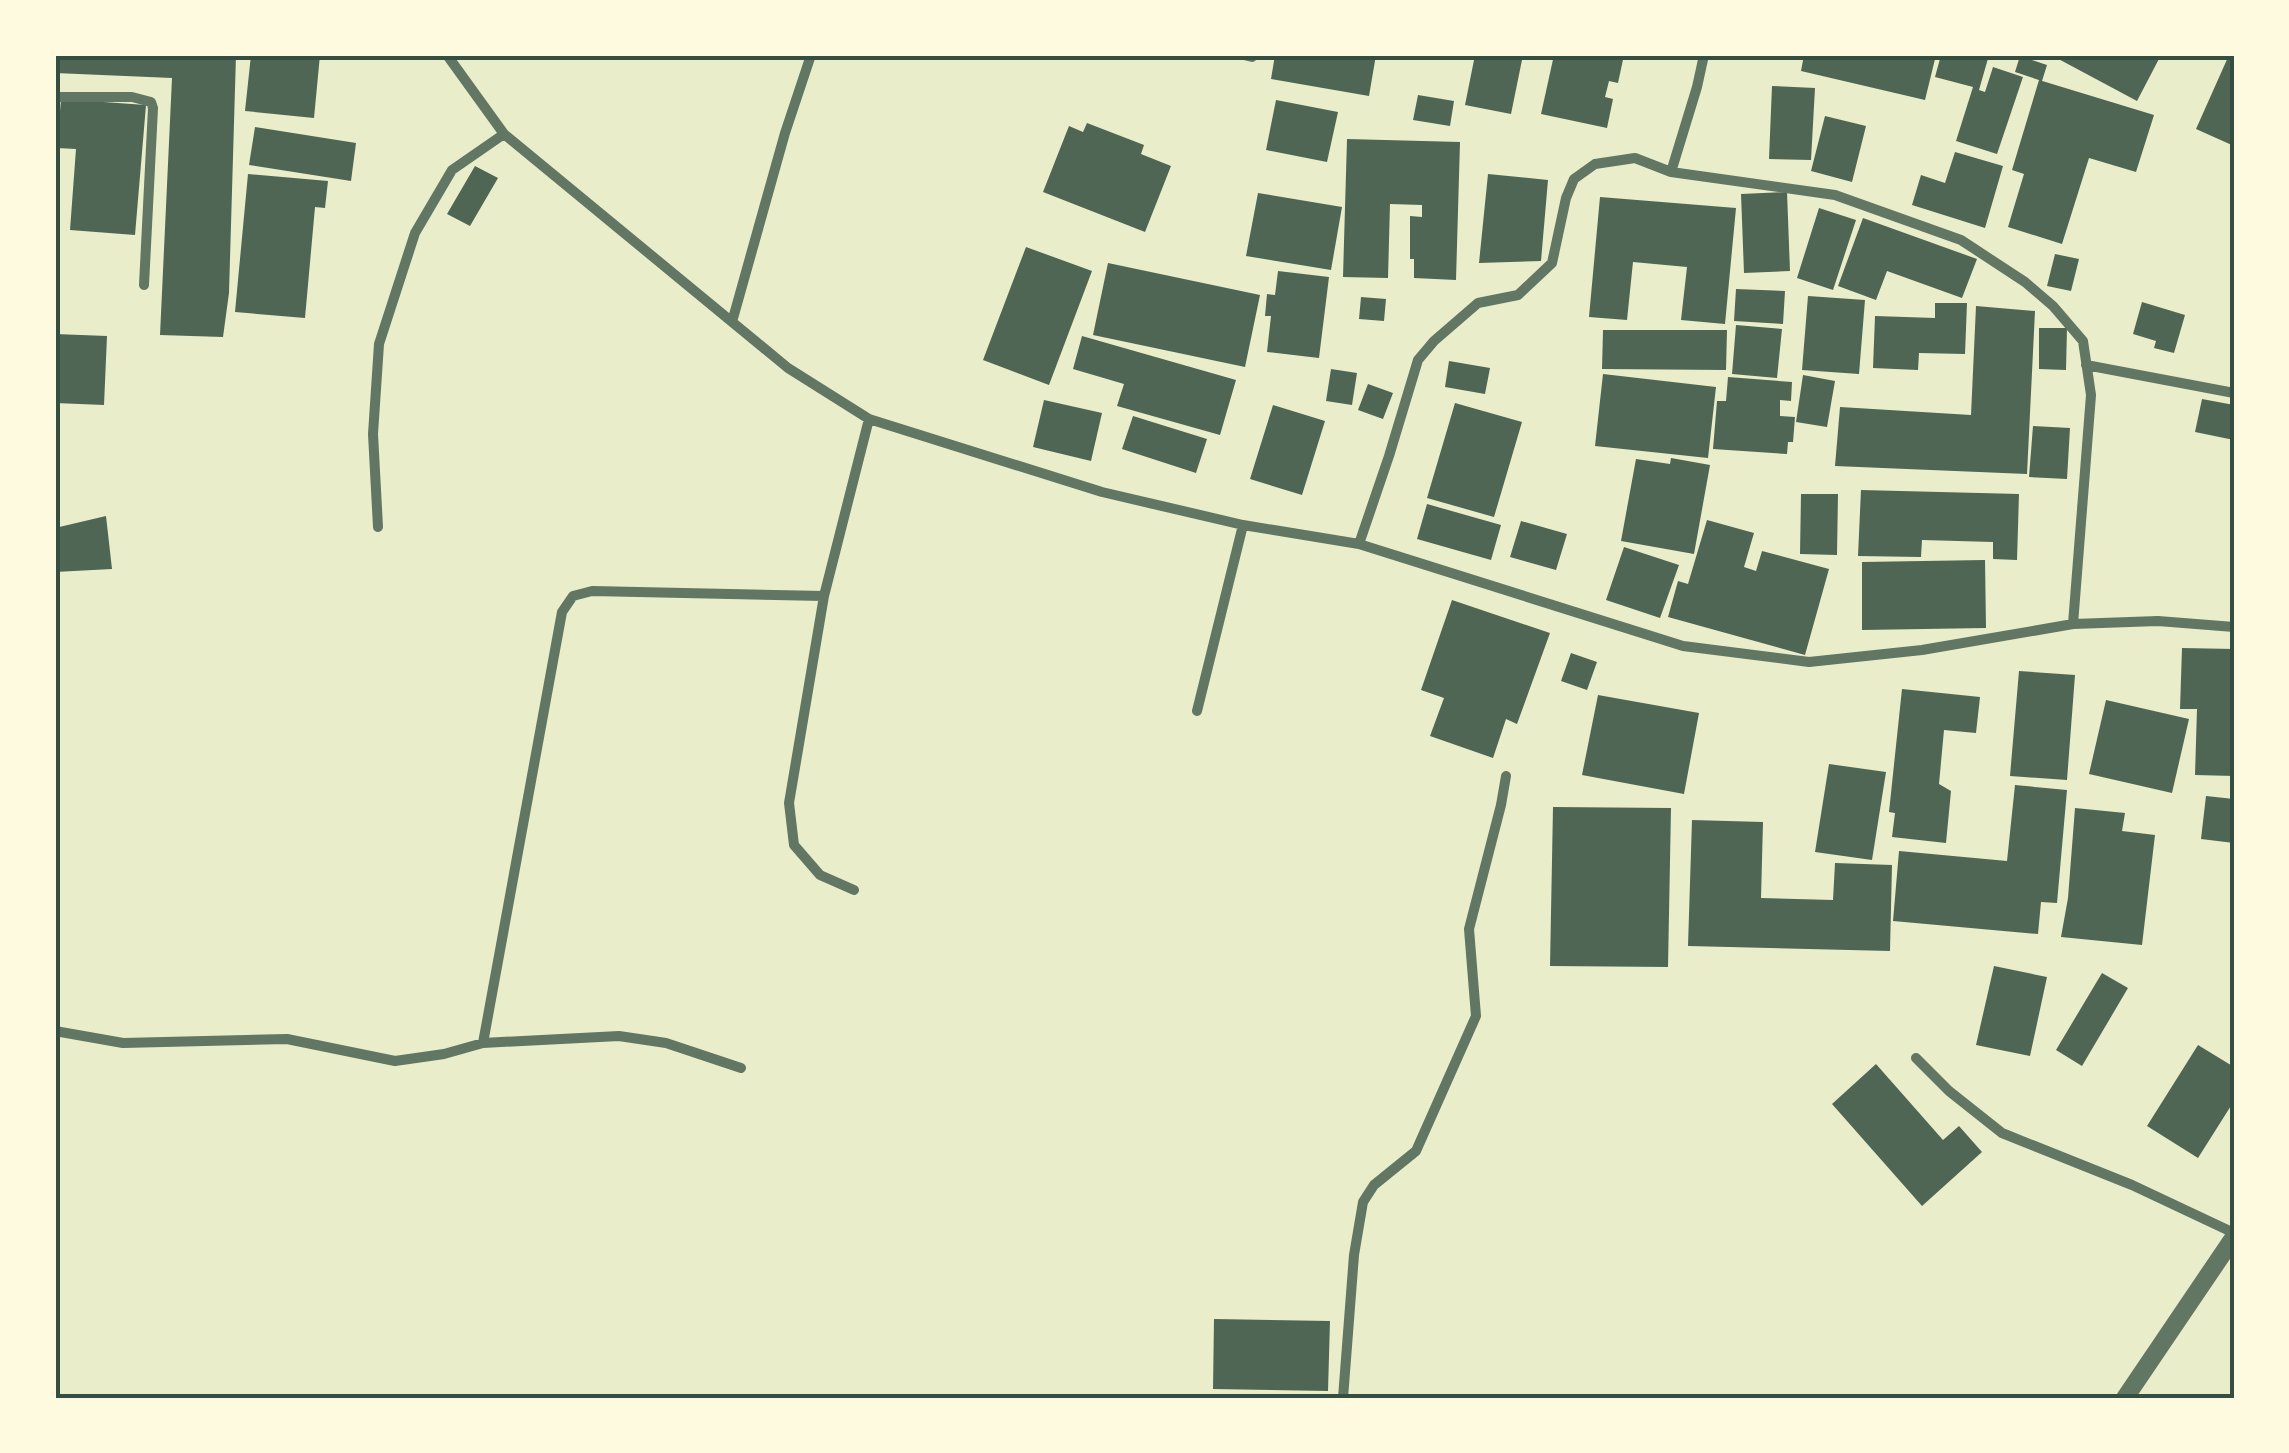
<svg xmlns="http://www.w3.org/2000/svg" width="2289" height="1453" font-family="Manrope,sans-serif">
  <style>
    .building { fill: #4f6655 }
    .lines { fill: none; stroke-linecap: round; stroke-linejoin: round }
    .minor { stroke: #617663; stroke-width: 10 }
    .tertiary { stroke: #617663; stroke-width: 18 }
    .neatline { fill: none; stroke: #344e41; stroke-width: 4 }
  </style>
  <rect width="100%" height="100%" fill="#e9edc9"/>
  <path class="building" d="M55,55h181l-7,238 -6,44 -63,-2 12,-257 -117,-5z
    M251,55h69l-6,63 -69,-7z
    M1275,55h101l-7,41 -98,-17z
    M1475,55h48l-12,59 -46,-9z
    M1554,55h70l-6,28 -9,-2 -4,16 8,2 -6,29 -66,-14z
    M1804,55h132l-11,45 -124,-29z
    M1941,55h48l-10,35 6,2 8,-25 30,10 -26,77 -41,-13 17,-54 -38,-10z
    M2051,55h110l-24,46z
    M2229,55h5v91l-38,-17z
    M2020,56l27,9 -5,16 -27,-9z
    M2039,80l115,35 -18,57 -47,-14 -27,86 -54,-17 16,-53 -12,-4z
    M1772,86l43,2 -4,72 -42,-1z
    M1418,95l36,6 -4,25 -37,-6z
    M61,99l85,6 -11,130 -65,-5 6,-81 -19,-1z
    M1276,100l62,12 -11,50 -61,-12z
    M1825,116l41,10 -14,56 -41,-11z
    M1087,123l57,22 -3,9 30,12 -26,66 -102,-40 26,-66 14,6z
    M255,127l101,16 -5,38 -102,-16z
    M1347,139l113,3 -4,138 -42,-2v-19h-4v-43l12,1v-12l-32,-1 -2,74 -45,-1z
    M1955,152l48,14 -18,62 -73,-23 9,-30 24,8z
    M475,166l23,12 -28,48 -23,-12z
    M248,174l80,7 -3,27 -10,-1 -10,111 -70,-6z
    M1488,174l60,6 -7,81 -62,2z
    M1787,192l3,79 -46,2 -3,-79z
    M1258,193l84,14 -11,63 -85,-14z
    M1600,197l136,11 -11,116 -44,-4 6,-53 -54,-5 -6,58 -38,-3z
    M1819,208l37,12 -23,70 -36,-12z
    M1863,218l114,41 -15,39 -75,-27 -11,29 -38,-14z
    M1026,247l66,24 -43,114 -66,-25z
    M2055,254l24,5 -8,32 -24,-5z
    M1108,263l152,32 -15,72 -152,-32z
    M1278,271l51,6 -10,81 -52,-6 4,-36h-6l2,-22 8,1z
    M1736,289l49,2 -2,33 -49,-3z
    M1808,296l57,4 -6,74 -57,-4z
    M1361,297l25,2 -2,22 -25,-2z
    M2142,302l43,13 -11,38 -20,-5 2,-7 -23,-7z
    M1935,303h32l-2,51 -46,-1 -1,17 -45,-2 2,-52 60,2z
    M1976,306l59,5 -8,163 -192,-8 5,-59 131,8z
    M1736,325l46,4 -5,49 -45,-4z
    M2039,328h28l-1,42 -27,-1z
    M1603,330h124l-1,40 -124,-1z
    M55,334l52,2 -3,69 -49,-2z
    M1082,336l154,44 -16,55 -103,-29 7,-22 -51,-15z
    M1449,361l41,7 -5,26 -40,-7z
    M1331,369l26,4 -5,32 -26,-4z
    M1603,374l113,13 -8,71 -113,-12z
    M1803,375l32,6 -8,46 -31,-5z
    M1728,377l64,5 -1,19 -11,-1v16l15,1 -2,25h-5l-1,12 -74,-5 4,-48h9z
    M1368,384l25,9 -10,26 -25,-9z
    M2202,399l32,6v35l-39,-8z
    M1044,400l58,13 -11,48 -58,-14z
    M1455,403l67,19 -28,95 -67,-19z
    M1273,405l52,16 -23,74 -52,-16z
    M1133,416l74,23 -11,34 -74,-24z
    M2033,426l37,2 -3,51 -38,-2z
    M1671,458l39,7 -16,89 -73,-13 15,-82 34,5z
    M1861,490l158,4 -2,66 -24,-1v-17l-71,-2 -1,17 -63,-1z
    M1801,494h37l-1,61 -37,-1z
    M1427,504l74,21 -10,35 -74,-21z
    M106,516l6,53 -57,3v-44z
    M1707,520l47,13 -10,34 12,4 6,-20 67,18 -24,86 -137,-38 10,-36 10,3z
    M1521,521l46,13 -11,36 -46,-13z
    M1624,547l55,18 -19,53 -54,-18z
    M1985,560l1,68 -124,2v-68z
    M1452,600l98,33 -33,91 -11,-5 -13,39 -63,-22 14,-38 -23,-8z
    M2182,648l52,1v127l-39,-1 2,-66h-17z
    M1571,653l26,9 -10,28 -26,-9z
    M2019,671l56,4 -8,105 -57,-4z
    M1902,689l78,8 -4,36 -32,-3 -5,54 12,7 -5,52 -54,-6 3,-24 -6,-1z
    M1598,695l101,18 -15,81 -102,-19z
    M2106,700l83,19 -17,74 -83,-19z
    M1829,764l57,8 -14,88 -57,-8z
    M2015,785l52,5 -10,113 -16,-1 -3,32 -145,-13 6,-70 108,10z
    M2206,796l28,3v44l-33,-4z
    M1553,807l118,1 -3,159 -118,-1z
    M2075,808l50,5 -3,18 33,4 -13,110 -81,-8 7,-39z
    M1692,820l71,2 -2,76 72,2 2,-37 57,2 -2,86 -202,-5z
    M1994,966l53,11 -17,79 -54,-11z
    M2102,973l26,15 -46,78 -26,-16z
    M2198,1045l36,22v34l-36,57 -51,-32z
    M1876,1064l67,76 16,-14 23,26 -60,54 -90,-102z
    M1214,1319l116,2 -2,70 -115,-2z"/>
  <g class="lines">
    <path class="minor" d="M447,55l57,79 284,234 81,51 233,73 141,33 116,19 324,102 126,16 113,-12 151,-26 85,-3 76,6
      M1244,55l8,2
      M55,97h77l19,5 2,6 -9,177
      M1671,172l164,23 126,45 64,42 28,24 30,35 8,54 -18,229
      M732,322l53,-189 26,-78
      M2086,365l148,28
      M378,527l-5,-93 6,-90 36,-111 37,-63 52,-36
      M1359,544l30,-88 29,-96 16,-19 44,-38 40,-8 34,-32 14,-65 8,-19 21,-15 40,-6 36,14 26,-85 7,-32
      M1197,711l46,-186
      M854,890l-34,-15 -26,-30 -5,-42 35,-207 45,-177
      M55,1031l68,12 164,-4 108,22 49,-7 39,-11 136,-7 47,7 75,25
      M483,1043l79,-431 11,-16 19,-5 232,5
      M1916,1058l33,33 53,42 130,52 102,48
      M1343,1398l11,-143 9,-53 11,-17 42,-34 60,-135 -7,-87 32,-124 5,-29"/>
    <path class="tertiary" d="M2125,1398l109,-161"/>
  </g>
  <rect width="2289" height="1453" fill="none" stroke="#fefae0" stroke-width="115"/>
  <rect x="58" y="58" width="2174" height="1338" class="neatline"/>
</svg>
